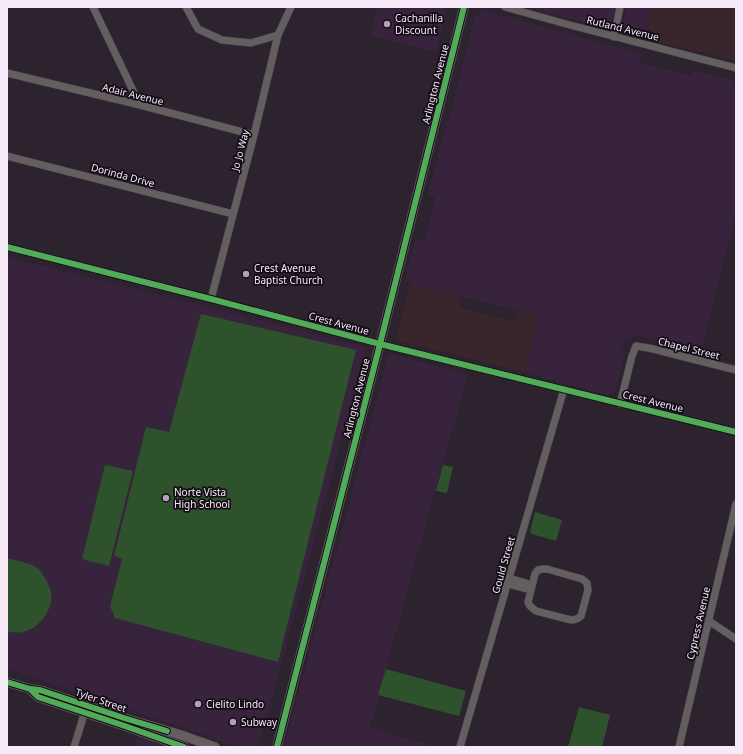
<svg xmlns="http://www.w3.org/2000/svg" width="743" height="754" font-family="'Noto Sans',sans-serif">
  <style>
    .built { fill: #37233c }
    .industrial { fill: #38262c }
    .green { fill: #2e532c }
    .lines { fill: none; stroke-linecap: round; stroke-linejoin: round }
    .minor-casing { stroke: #47404a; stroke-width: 8 }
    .major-casing { stroke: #47404a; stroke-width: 10 }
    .minor { stroke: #635e5f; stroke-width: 7 }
    .major { stroke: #665e61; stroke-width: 9 }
    .cycleway-casing { stroke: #130b15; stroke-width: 8 }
    .cycleway { stroke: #51ab58; stroke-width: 6 }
    .poi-dot { fill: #afa4b2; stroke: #130b15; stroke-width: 1.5 }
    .labels { text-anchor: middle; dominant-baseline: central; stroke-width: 3.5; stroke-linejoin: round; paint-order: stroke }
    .poi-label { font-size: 10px; fill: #f6eaf9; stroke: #130b15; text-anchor: start }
    .street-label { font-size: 10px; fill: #f6eaf9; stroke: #130b15 }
  </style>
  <rect width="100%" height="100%" fill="#2c232f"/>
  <path class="built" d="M378,7h64l3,3 1,3 -10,39 -66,-16z
    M524,7h91l-5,22z
    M627,7h26l-8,32 -25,-7z
    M484,10l158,44 -2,9 51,12 1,-5 44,11v136l-35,135 -64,-17 -1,1 -13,5 -3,9 5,2 -10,40 -8,3 -66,-18 1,-1 -17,-5 13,-55 -133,-34 11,-43 8,1 11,-43 -7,-3 48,-179z
    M7,257l359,90 -107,400h-20l-232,-78z
    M389,353l79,22 -56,199 -42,154 68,19h-154z
    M138,736l33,11h-37z"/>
  <path class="industrial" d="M653,7h83v54l-91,-22z
    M410,283l51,13 -2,12 56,14 3,-11 21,5 -14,56 -126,-31 -3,-3z"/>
  <path class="green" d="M201,314l155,36 -78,312 -163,-44 -5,-12 12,-47 -8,-3 32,-129 23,5z
    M105,465l28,6 -24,95 -27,-7z
    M443,465l10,2 -6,26 -11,-2z
    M535,512l27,8 -6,21 -24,-7 -2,-2z
    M7,558c10,3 22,4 30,10 4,3 7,8 9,12 2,4 4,8 5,12 3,15 -10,35 -25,39 -6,2 -13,2 -19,0z
    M386,669l80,22 -7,25 -81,-21z
    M579,707l31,8 -8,32h-34z"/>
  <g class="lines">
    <defs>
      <path id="minor" d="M93,7l47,98
        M186,7l12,22 24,11 29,3 27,-8
        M505,7l65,18 166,43
        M614,37l6,-30
        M7,73l133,32 114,30
        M7,156l226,58
        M7,247l204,52 169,45 356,88
        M211,299l43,-164 24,-100 13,-28
        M620,404l12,-48 4,-10 13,2 87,22
        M543,569h4l35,10 5,4 1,7 -7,26c-3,3 -6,4 -10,4l-35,-9 -6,-5 -2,-4 7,-28 3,-4z
        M509,578l23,7
        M508,584l23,6
        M709,621l27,18
        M74,747l12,-39
        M460,747l104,-358
        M679,747l57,-243"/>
      <path id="major" d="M7,682l23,7 10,1 84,28 54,16 37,13
        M30,689l8,8 84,28 62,22
        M277,747l103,-403 84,-337"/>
    </defs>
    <use href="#minor" class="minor-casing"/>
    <use href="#major" class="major-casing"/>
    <use href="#minor" class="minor"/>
    <use href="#major" class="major"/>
    <defs>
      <path id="cycleway" d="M7,247l204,52 169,45 356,88
        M7,682l23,7 10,1 84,28 43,13
        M30,689l8,8 84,28 62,22
        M277,747l103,-403 84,-337"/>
    </defs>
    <use href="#cycleway" class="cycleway-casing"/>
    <use href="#cycleway" class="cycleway"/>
  </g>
  <g class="poi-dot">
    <circle cx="387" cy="24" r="4"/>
    <circle cx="246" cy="274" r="4"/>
    <circle cx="166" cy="498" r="4"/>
    <circle cx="198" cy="704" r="4"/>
    <circle cx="233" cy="722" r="4"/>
  </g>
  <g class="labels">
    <g class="poi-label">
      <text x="395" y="18">Cachanilla<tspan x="395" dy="12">Discount</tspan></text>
      <text x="254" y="268">Crest Avenue<tspan x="254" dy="12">Baptist Church</tspan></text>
      <text x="174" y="492">Norte Vista<tspan x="174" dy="12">High School</tspan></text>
      <text x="206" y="704">Cielito Lindo</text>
      <text x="241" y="722">Subway</text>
    </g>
    <g class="street-label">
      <text transform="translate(623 28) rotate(14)">Rutland Avenue</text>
      <text transform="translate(435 84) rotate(-76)">Arlington Avenue</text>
      <text transform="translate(133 94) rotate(14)">Adair Avenue</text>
      <text transform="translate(240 150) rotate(-75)">Jo Jo Way</text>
      <text transform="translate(123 175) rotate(15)">Dorinda Drive</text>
      <text transform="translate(339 323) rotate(15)">Crest Avenue</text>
      <text transform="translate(689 348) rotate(14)">Chapel Street</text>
      <text transform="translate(356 398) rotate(-76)">Arlington Avenue</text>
      <text transform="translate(653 401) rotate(14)">Crest Avenue</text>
      <text transform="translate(503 565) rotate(-74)">Gould Street</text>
      <text transform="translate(698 623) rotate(-77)">Cypress Avenue</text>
      <text transform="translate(101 700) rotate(19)">Tyler Street</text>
    </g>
  </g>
  <rect width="743" height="754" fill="none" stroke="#f6eaf9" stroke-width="16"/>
</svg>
